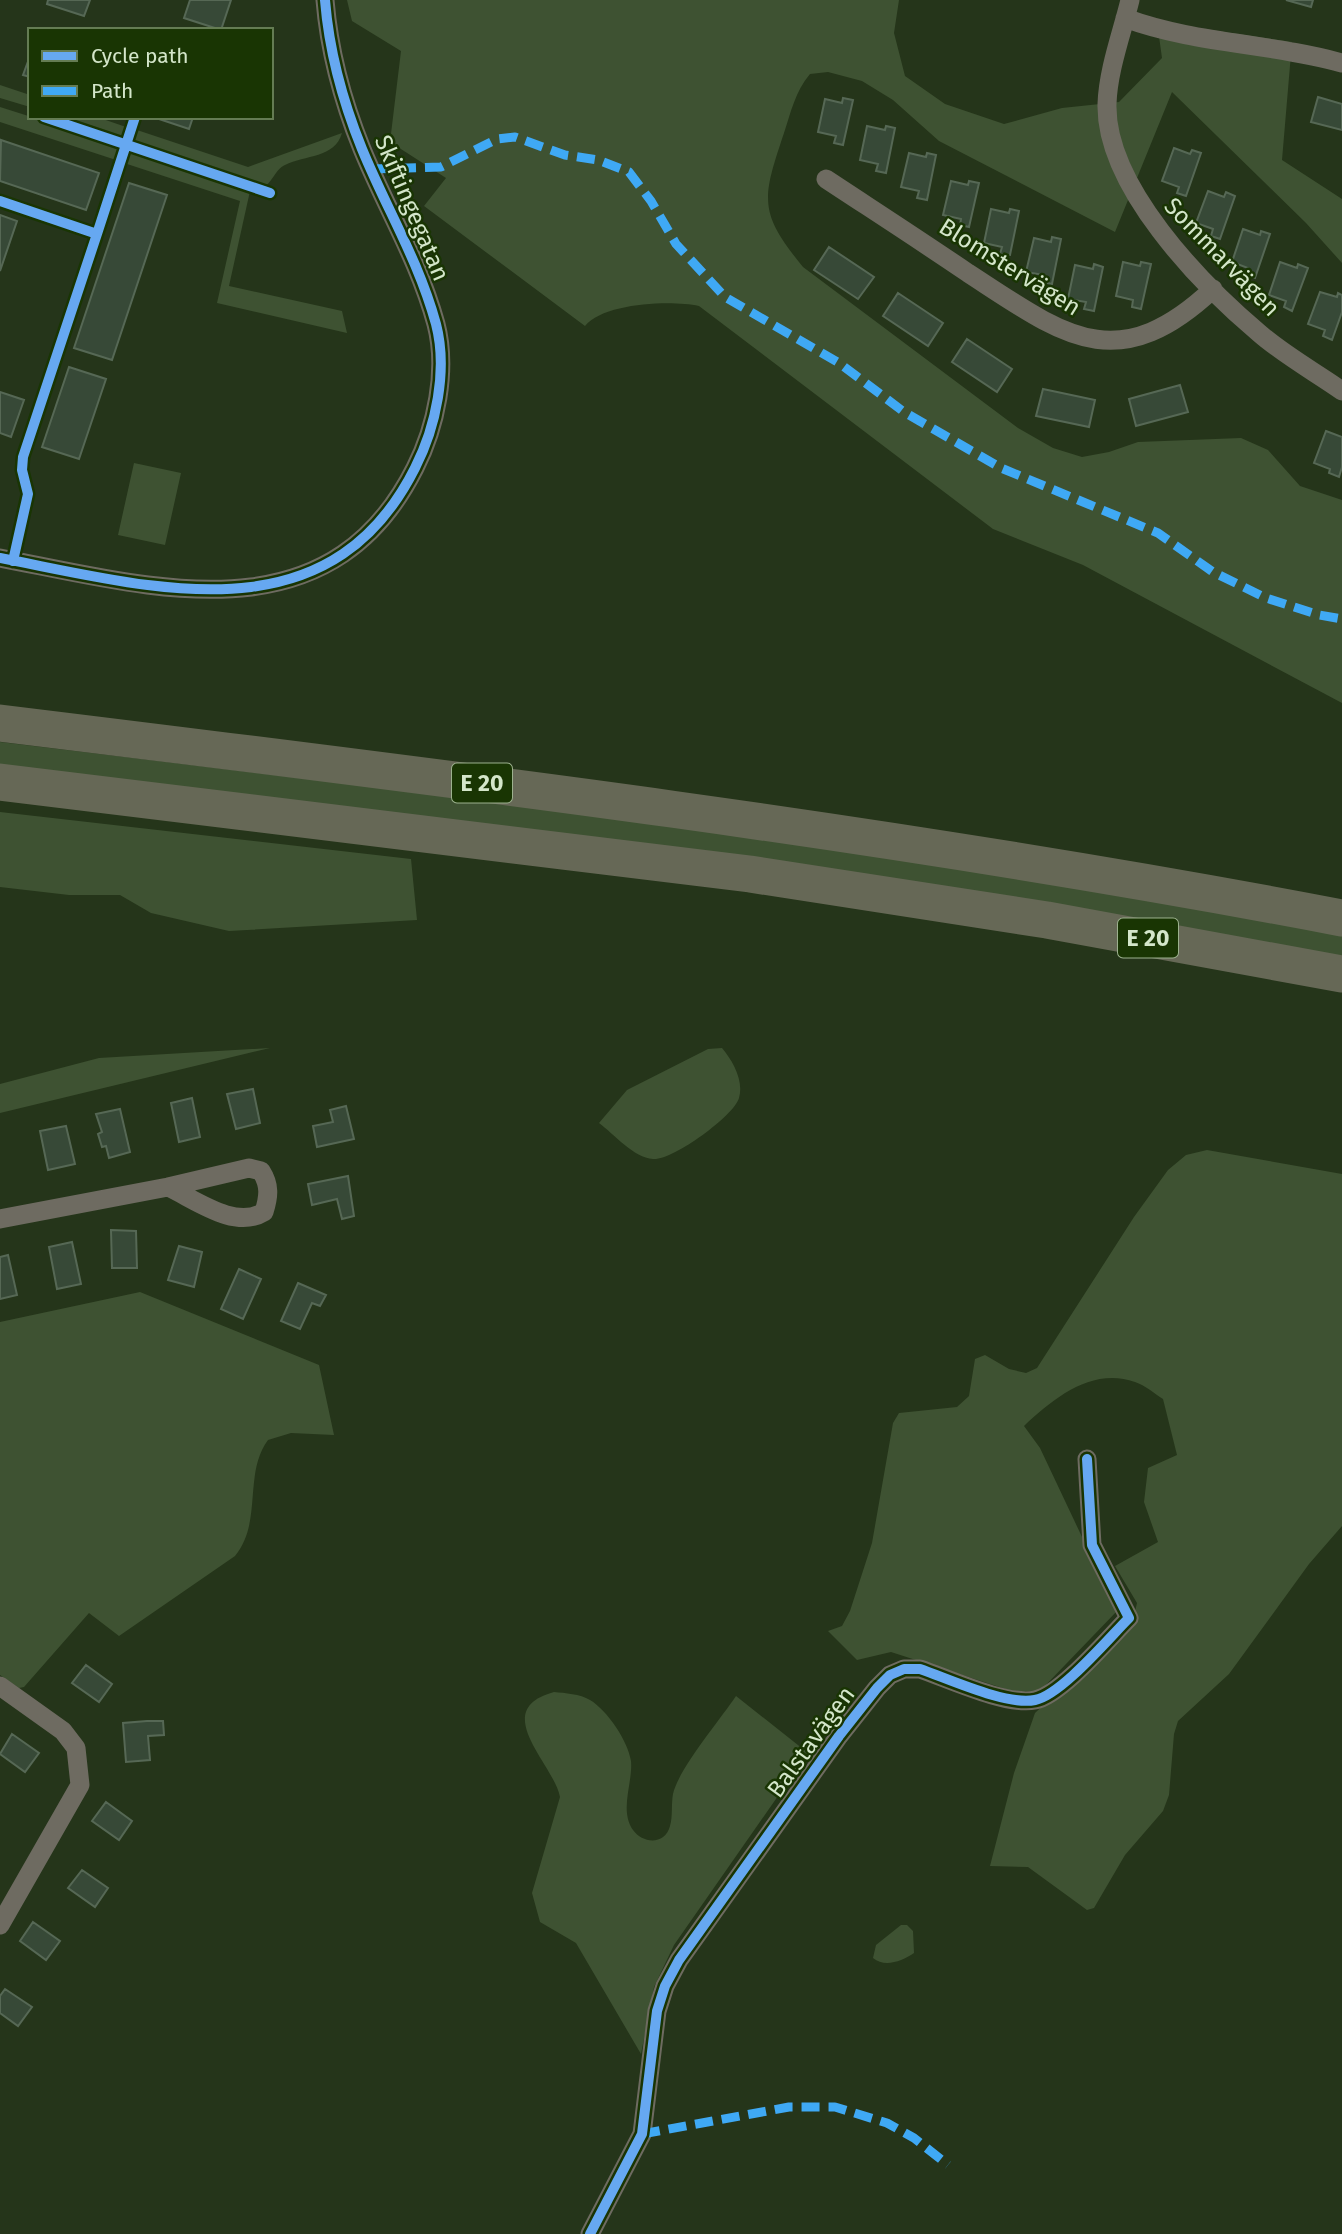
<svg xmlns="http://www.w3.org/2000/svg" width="1342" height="2234" font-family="'Fira Sans',sans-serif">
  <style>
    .green { fill: #3e5232 }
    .building { fill: #374937; stroke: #566855; stroke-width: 2 }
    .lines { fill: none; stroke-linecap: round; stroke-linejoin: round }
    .minor { stroke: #6e6b61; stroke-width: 19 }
    .motorway { stroke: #666856; stroke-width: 37 }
    .quiet { stroke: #3fa9f5; stroke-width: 9; stroke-dasharray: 18 9; stroke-linecap: butt }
    .cycleway-casing { stroke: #193503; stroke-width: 15 }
    .cycleway { stroke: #66a8f1; stroke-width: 10 }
    .labels { text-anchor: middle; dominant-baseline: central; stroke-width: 5; stroke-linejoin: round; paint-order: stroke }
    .shield { fill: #193503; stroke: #9cb18e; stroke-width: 2 }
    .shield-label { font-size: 23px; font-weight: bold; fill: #d4e6ca }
    .street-label { font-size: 24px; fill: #d4e6ca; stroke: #193503 }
  </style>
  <rect width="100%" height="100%" fill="#25351a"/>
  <path class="green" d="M347,0h552l-5,33 11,43 40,28 59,20 58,-16 57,-6 43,-44 -5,-36 135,20 -10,118 60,39v64l-36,-40 -134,-131 -57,140 -176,-91 -46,-41 -31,-19 -34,-9 -18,2c-15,18 -19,38 -26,59 -22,66 -26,79 19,134l215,161 35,20 29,9 27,-5 29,-10 103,-4 27,12 32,36 42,14v203l-259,-138 -90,-36 -294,-223c-29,-6 -95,-3 -114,20l-161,-120 22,-28 -56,-36 11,-91 -49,-30z
    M0,85l30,10v12l-30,-9z
    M0,107l120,38 -4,15 -116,-38z
    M62,117h35l29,10 -3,10z
    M134,129l114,38 94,-34c-7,25 -37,22 -57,32 -11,5 -13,20 -23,22l-132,-47z
    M129,149l121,42 -21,95 113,25 5,22 -130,-30 23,-102 -116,-38z
    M134,463l47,10 -16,72 -47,-10z
    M0,742l651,78 404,59 287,57v25l-1342,-194z
    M0,812l411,47 6,61 -188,11 -78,-18 -31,-18h-51l-69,-8z
    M270,1048l-270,65v-29l99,-26z
    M722,1048c11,13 22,33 17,50 -5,18 -67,63 -86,61 -19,-1 -39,-25 -54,-36l28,-33 81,-41z
    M1207,1150l135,24v352l-33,38 -80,110 -51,47 -4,13 -5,61 -6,16 -38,44 -31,53 -7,2 -59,-43 -38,-1 24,-93 21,-60 98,-93 4,-17 -22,-37 43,-24 -14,-40 4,-34 29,-13 -14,-56c-8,-5 -18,-14 -28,-17 -43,-15 -81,16 -111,44l16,22 77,163 -77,80 -25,1 -124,-40 -34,8 -29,-29 14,-5 8,-15 22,-68 21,-120 6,-10 58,-6 12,-11 6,-37 10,-4 24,14 17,4 11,-5 97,-151 34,-47 18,-15z
    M140,1292l179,73 15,70 -43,-2 -23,7c-25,34 -5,82 -33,116l-116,80 -30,-23 -65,74 -5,1 -19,-13v-353z
    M554,1692c11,1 26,2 36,8 17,10 38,41 41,61 2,22 -12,49 2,69 10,14 32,15 37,-4 3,-10 1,-21 3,-32 6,-26 47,-74 63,-98l72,57 -134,192 -20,42 -13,67 -65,-111 -36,-21 -8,-29 28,-96c-6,-33 -72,-87 -6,-105z
    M901,1925h6l6,6 1,22c-12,8 -29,15 -41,5l3,-13z"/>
  <path class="building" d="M48,0h42l-6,16 -37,-12z
    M190,0h41l-10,30 -37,-12z
    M1286,0h27l-2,7z
    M30,56v21l-7,-2z
    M1318,97l24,7v26l-31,-8z
    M843,98l10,2 -10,45 -9,-2 2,-7 -18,-4 7,-33 17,4z
    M153,117h40l-4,12z
    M867,126l18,4 1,-4 9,2 -9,45 -10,-2 2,-7 -18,-4z
    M1,140l98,33 -13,37 -86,-29z
    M1174,148l16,6 2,-4 9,3 -15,43 -9,-3 2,-6 -17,-6z
    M909,153l17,4 1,-4 9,2 -9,45 -10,-2 2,-7 -18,-4z
    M951,181l17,4 1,-4 10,2 -10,44 -9,-2 1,-6 -18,-4z
    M129,183l38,12 -55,165 -38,-12z
    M1208,191l16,6 2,-5 9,4 -15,43 -9,-3 2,-7 -17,-6z
    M991,209l18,4 1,-4 9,2 -9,44 -10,-1 2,-7 -18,-4z
    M0,215l17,6 -17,50z
    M1243,229l17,6 1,-4 9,3 -15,44 -9,-4 2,-6 -16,-6z
    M1052,237l9,2 -9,45 -9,-2 1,-7 -18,-3 8,-34 17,4z
    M829,247l45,30 -16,22 -44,-29z
    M1123,262l17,4 1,-4 10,2 -10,45 -9,-2 1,-7 -17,-4z
    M1280,262l17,6 1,-4 10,4 -16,43 -8,-4 2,-6 -17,-6z
    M1094,264l9,3 -9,44 -10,-2 2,-7 -18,-3 7,-34 18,4z
    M1320,292l17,5 1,-4 4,2v17l-10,28 -9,-4 2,-6 -17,-6z
    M898,293l45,30 -15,23 -45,-30z
    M967,339l45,30 -15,23 -45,-30z
    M69,367l37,12 -27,80 -37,-12z
    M1180,385l8,27 -52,14 -7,-27z
    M1043,389l52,11 -6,27 -53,-11z
    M0,392l24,8 -13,37 -11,-4z
    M1326,431l16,6v30l-3,10 -10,-4 1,-4 -16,-6z
    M253,1089l7,34 -24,6 -9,-35z
    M192,1098l8,39 -21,5 -8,-39z
    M346,1106l8,33 -37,8 -4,-21 20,-4 -3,-12z
    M120,1109l10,43 -21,6 -3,-12 -4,1 -4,-13 4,-2 -6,-18z
    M66,1126l9,38 -27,6 -8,-39z
    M348,1176l6,40 -12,3 -5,-20 -25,6 -4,-21z
    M111,1230l25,1 1,37h-25z
    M72,1242l9,42 -24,5 -8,-42z
    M179,1246l23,6 -8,35 -26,-7z
    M8,1255l9,40 -17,4v-42z
    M239,1269l22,10 -18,40 -22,-10z
    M298,1283l28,12 -6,11 -8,-3 -12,26 -19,-8z
    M86,1665l26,19 -13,18 -27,-19z
    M147,1721h16l1,14 -16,1 2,24 -24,2 -3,-39z
    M12,1734l27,19 -14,19 -25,-18z
    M106,1802l26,19 -13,19 -27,-19z
    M82,1870l26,18 -13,19 -27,-19z
    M33,1922l27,19 -14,19 -26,-19z
    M5,1989l27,18 -14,19 -18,-13v-17z"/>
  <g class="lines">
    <path class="minor" d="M1130,0c-8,33 -22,70 -23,104 -2,82 94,180 152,229 25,22 56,39 83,58
      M1125,18c70,26 146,25 217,45
      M826,179c47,31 95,62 142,94 94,61 148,107 245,16
      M0,558c152,29 328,83 415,-90 21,-41 33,-98 21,-144 -18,-65 -49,-114 -74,-175 -19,-47 -33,-99 -37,-149
      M0,1219l168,-32 81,-19 12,3c9,14 8,25 3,41 -29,18 -68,-12 -96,-25
      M0,1686l63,45 13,17 4,37 -80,140
      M590,2234l52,-100 15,-123 8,-25 14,-26 160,-224 38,-48 13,-13 14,-6h16c29,10 87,37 115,31 26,-5 73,-61 94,-82l-37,-73 -5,-86"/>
    <path class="motorway" d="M0,723c449,55 898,110 1342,195
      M0,782l750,92 297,46 295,54"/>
    <path class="quiet" d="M371,169l70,-2 56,-28 18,-2 50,18 33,5 31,12 22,29 25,43 49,53 114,66 65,49 97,56 157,65 55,39 53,26 53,17 23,4
      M642,2134l147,-27h46l52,16 27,15 34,27"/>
    <defs>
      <path id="cycleway" d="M44,117l226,76
        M0,201l97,33 -74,223 -1,13 6,24 -15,67
        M97,234l38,-117
        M0,558c152,29 328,83 415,-90 21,-41 33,-98 21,-144 -18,-65 -49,-114 -74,-175 -19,-47 -33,-99 -37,-149
        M590,2234l52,-100 15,-123 8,-25 14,-26 160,-224 38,-48 13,-13 14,-6h16c29,10 87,37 115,31 26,-5 73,-61 94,-82l-37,-73 -5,-86"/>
    </defs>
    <use href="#cycleway" class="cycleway-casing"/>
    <use href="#cycleway" class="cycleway"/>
  </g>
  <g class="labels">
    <g class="shield">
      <rect x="452" y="763.5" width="60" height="39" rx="5"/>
      <rect x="1118" y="918.5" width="60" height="39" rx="5"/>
    </g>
    <g class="shield-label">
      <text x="482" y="783">E 20</text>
      <text x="1148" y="938">E 20</text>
    </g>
    <g class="street-label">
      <text transform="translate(412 208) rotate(67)">Skiftingegatan</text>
      <text transform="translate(1222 257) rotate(46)">Sommarvägen</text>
      <text transform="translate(1010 267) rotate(32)">Blomstervägen</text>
      <text transform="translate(811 1742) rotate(-54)">Balstavägen</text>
    </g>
  </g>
  <rect x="28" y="28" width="245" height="91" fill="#193503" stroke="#647c53" stroke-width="2"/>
  <rect x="42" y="51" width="35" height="10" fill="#66a8f1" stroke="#647c53" stroke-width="2"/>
  <text x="91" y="63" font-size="21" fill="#d4e6ca">Cycle path</text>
  <rect x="42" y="86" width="35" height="10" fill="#3fa9f5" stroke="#647c53" stroke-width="2"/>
  <text x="91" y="98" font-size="21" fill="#d4e6ca">Path</text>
</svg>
